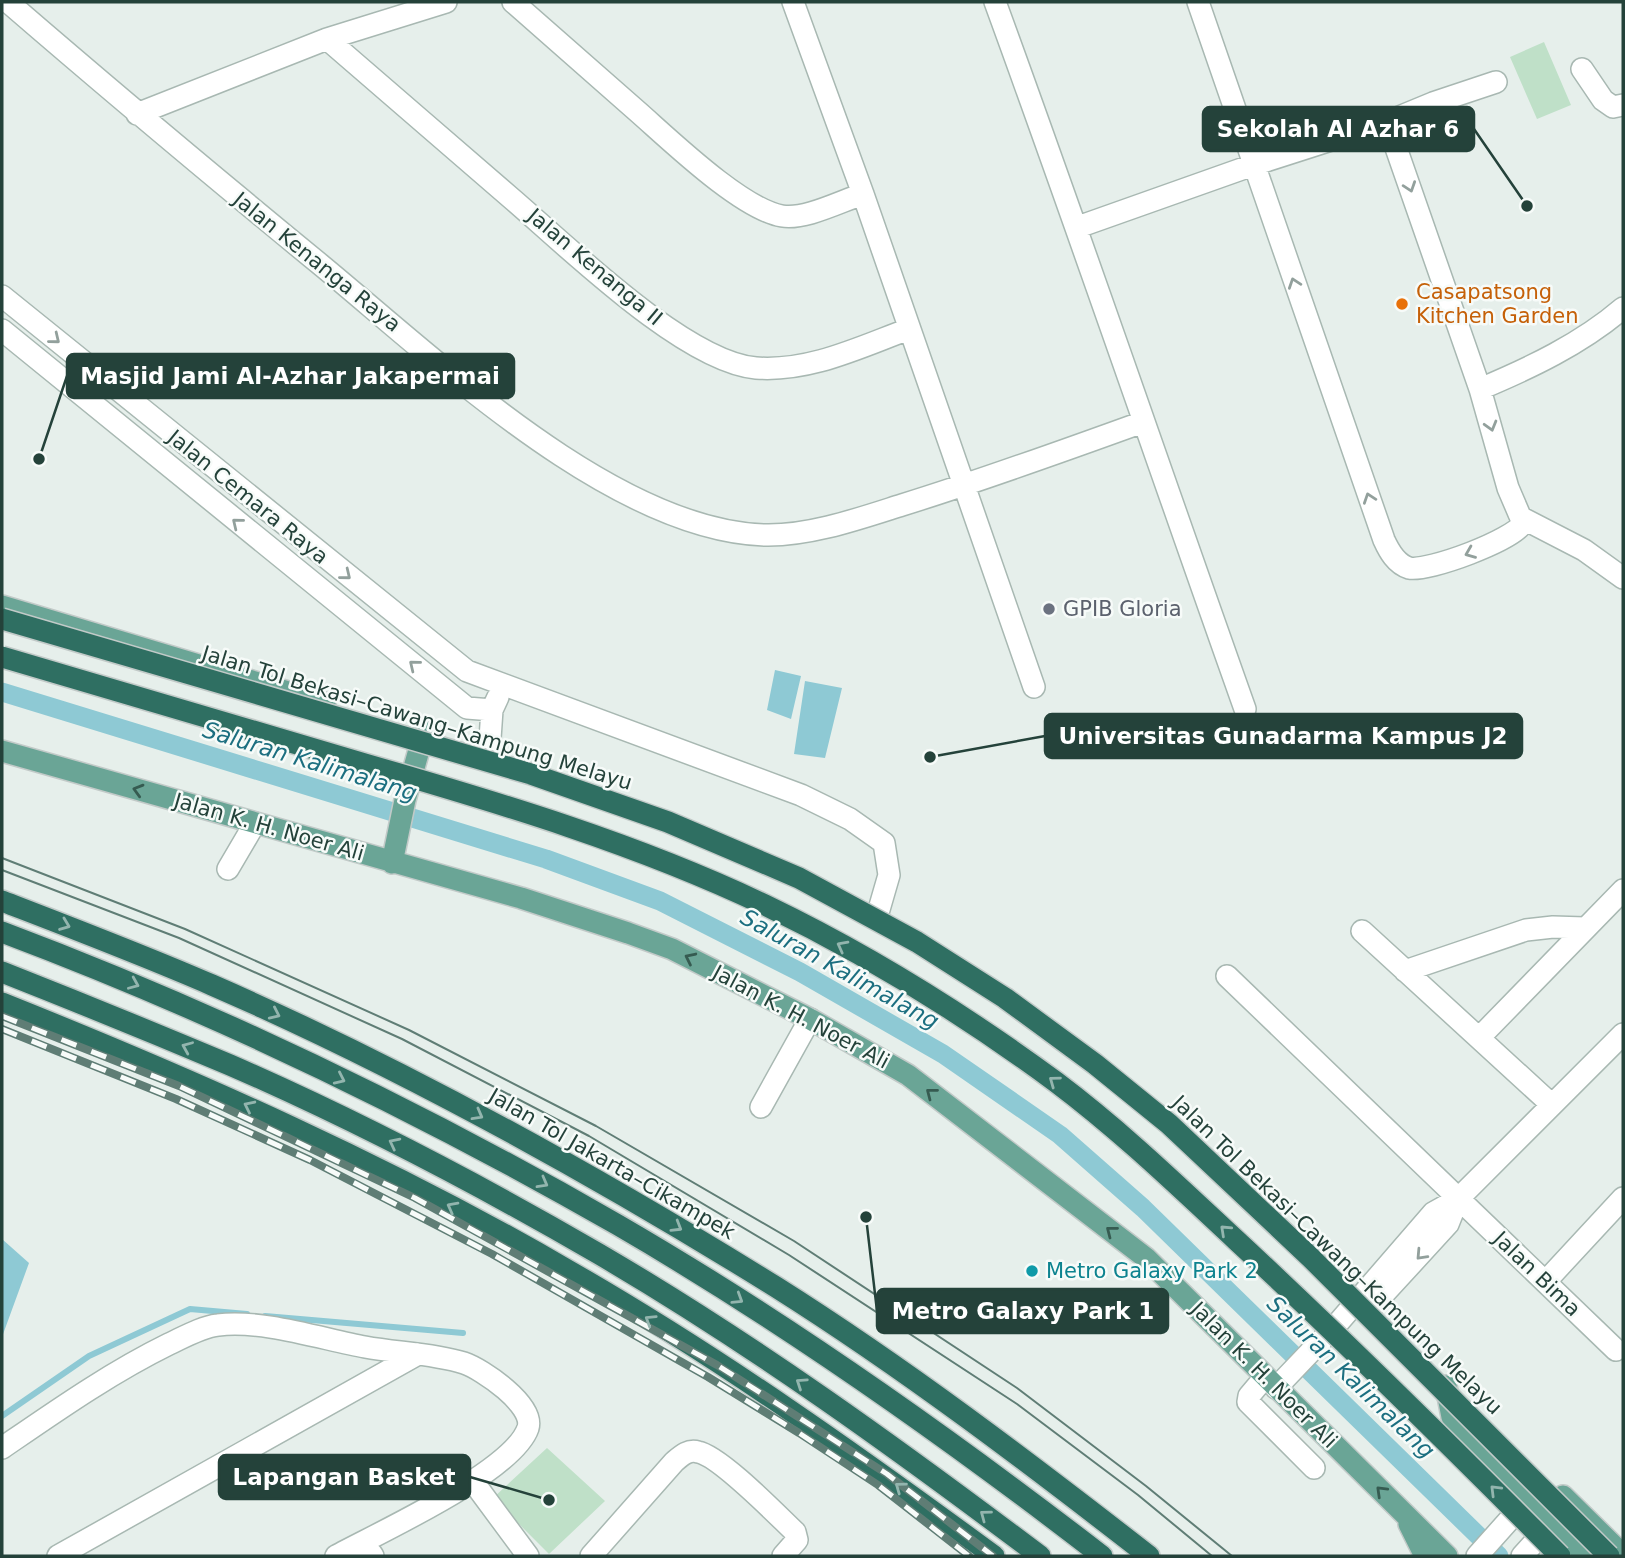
<svg xmlns="http://www.w3.org/2000/svg" width="1625" height="1558" font-family="'DejaVu Sans',sans-serif">
  <style>
    .green { fill: #bfe0c8 }
    .water { fill: #8ec9d4 }
    .lines { fill: none; stroke-linecap: round; stroke-linejoin: round }
    .stream { stroke: #8ec9d4; stroke-width: 6 }
    .canal { stroke: #8ec9d4; stroke-width: 19 }
    .minor-casing { stroke: #a8b8b2; stroke-width: 24 }
    .major-casing { stroke: #c2cac8; stroke-width: 24 }
    .highway-casing { stroke: #c2cac8; stroke-width: 24 }
    .minor { stroke: #fff; stroke-width: 21 }
    .major { stroke: #6aa596; stroke-width: 21 }
    .highway { stroke: #2f6f62; stroke-width: 21 }
    .tram { stroke: #5f7d75; stroke-width: 2 }
    .rail-casing { stroke: #5f7d75; stroke-width: 8 }
    .rail { stroke: #f7fbf9; stroke-width: 5; stroke-dasharray: 16; stroke-linecap: butt }
    .highway-bridge-casing { stroke: #c2cac8; stroke-width: 24; stroke-linecap: butt }
    .highway-bridge { stroke: #2f6f62; stroke-width: 21 }
    .oneway { stroke: #92a09c }
    .oneway2 { stroke: #365b51 }
    .oneway3 { stroke: #93b5ae }
    .food-dot { fill: #e8710a; stroke: #f7fbf9; stroke-width: 2.5 }
    .worship-dot { fill: #6b7280; stroke: #f7fbf9; stroke-width: 2.5 }
    .culture-dot { fill: #0f9aa8; stroke: #f7fbf9; stroke-width: 2.5 }
    .labels { text-anchor: middle; dominant-baseline: central; stroke-width: 5; stroke-linejoin: round; paint-order: stroke }
    .street-label { font-size: 21px; fill: #24423a; stroke: #f7fbf9 }
    .food-label { font-size: 21px; fill: #c56008; stroke: #f7fbf9; text-anchor: start }
    .worship-label { font-size: 21px; fill: #5b616d; stroke: #f7fbf9; text-anchor: start }
    .culture-label { font-size: 21px; fill: #0d838f; stroke: #f7fbf9; text-anchor: start }
    .water-label { font-size: 23px; font-style: italic; fill: #1c6f80; stroke: #f7fbf9 }
    .leader { fill: none; stroke: #24423a; stroke-width: 2.5 }
    .callout-dot { fill: #24423a; stroke: #f7fbf9; stroke-width: 2.5 }
    .callout { fill: #24423a; stroke: #24423a; stroke-width: 2.5 }
    .callout-label { font-size: 23px; text-anchor: middle; font-weight: bold; fill: #fff }
  </style>
  <rect width="100%" height="100%" fill="#e6efeb"/>
  <path class="green" d="M1544,42l27,63 -34,14 -27,-62z
    M547,1448l58,53 -56,53 -56,-56z"/>
  <path class="water" d="M775,670l26,6 -10,43 -24,-9z
    M805,681l37,7 -17,70 -31,-4z
    M2,1239l27,24 -27,74z"/>
  <g class="lines">
    <path class="stream" d="M265,1316l198,17
      M2,1416l87,-60 101,-47 57,5"/>
    <path class="canal" d="M2,692l544,167 114,42 140,71 143,82 117,81 83,73 356,348"/>
    <defs>
      <path id="minor" d="M8,2c103,89 207,176 313,263 113,93 293,266 444,270 45,1 96,-17 137,-30 81,-25 161,-54 241,-83
        M513,2c41,36 82,72 124,109 32,28 104,98 145,105 23,4 59,-15 81,-22
        M793,2l70,192 171,493
        M995,2c86,235 166,471 250,707
        M1198,2l186,538c5,11 12,24 25,28 19,4 105,-28 114,-45l-15,-35 -28,-99 -93,-267
        M327,39c61,53 123,106 184,159 56,48 174,164 245,170 54,4 104,-21 153,-39
        M1582,69l21,31 10,7 10,-2
        M137,114l190,-75 119,-37
        M1078,227l175,-62 134,-43 46,-19 63,-21
        M2,296l465,375 334,124 49,24 34,24 5,32 -11,38
        M2,330l465,378 25,2
        M1480,389c50,-21 101,-45 143,-81
        M1522,518l62,32 39,28
        M489,753l3,-43 6,-13
        M228,869l27,-46
        M1362,931l190,174
        M1405,971l121,-41 27,-3 32,1
        M1227,976l389,374
        M1479,1038l144,-148
        M761,1107l49,-88
        M1546,1281l77,-83
        M1370,1309l78,-85 10,-25
        M1265,1377l-16,19 -1,6 66,66
        M1276,1388l62,-65 95,-110 25,-14 165,-165
        M2,1448c54,-37 108,-75 167,-104 15,-7 32,-17 49,-19 42,-6 104,14 147,22 32,6 67,6 99,16 18,6 71,42 64,65 -15,44 -150,105 -192,128
        M480,1491l48,65
        M371,1553l2,3
        M58,1556l360,-202
        M591,1556l83,-94c7,-6 14,-13 24,-10 22,4 79,63 97,80l2,8 -14,16
        M1477,1556l50,-56
        M1522,1556l29,-32"/>
      <path id="major" d="M2,606l323,97
        M2,751l519,147 107,35 44,16 138,70 98,56 238,183 301,298
        M392,863l13,-63 19,-68
        M1446,1386l6,31 76,81 59,58
        M1563,1496l60,59
        M1409,1524l16,32"/>
      <path id="highway" d="M2,901c70,27 141,54 210,84 195,85 383,190 564,302 130,82 252,175 373,269
        M2,932c213,80 419,180 616,293 169,98 330,212 484,331
        M2,972c76,30 152,61 228,93 126,55 250,120 369,189 154,90 299,195 441,302
        M2,1003c195,78 387,163 569,269 148,85 287,184 423,284"/>
    </defs>
    <use href="#minor" class="minor-casing"/>
    <use href="#major" class="major-casing"/>
    <use href="#highway" class="highway-casing"/>
    <use href="#minor" class="minor"/>
    <use href="#major" class="major"/>
    <use href="#highway" class="highway"/>
    <path class="tram" d="M2,858l183,71 224,101 187,96 198,115 223,147 129,98 86,70
      M2,870l177,68 223,101 187,97 200,119 228,149 121,91 74,61"/>
    <defs>
      <path id="rail" d="M2,1016l177,70 236,112 302,167 170,109 106,82
        M2,1029l174,70 134,61 182,94 216,123 91,56 79,52 91,71"/>
    </defs>
    <use href="#rail" class="rail-casing"/>
    <use href="#rail" class="rail"/>
    <defs>
      <path id="highway-bridge" d="M2,619l529,155 137,48 131,56 118,64 88,56 90,66 74,60 141,133 299,299
        M2,657c121,36 242,71 363,107 135,39 272,80 400,141 102,49 200,110 291,177 64,48 122,104 180,158 111,103 218,209 324,316"/>
    </defs>
    <use href="#highway-bridge" class="highway-bridge-casing"/>
    <use href="#highway-bridge" class="highway-bridge"/>
  </g>
  <defs><path id="oneway-chevron" d="M-2-3.5L2.5 0L-2 3.5" fill="none" stroke-width="1.6" stroke-linecap="round" stroke-linejoin="round" transform="scale(1.75)"/></defs>
  <g class="oneway">
    <use href="#oneway-chevron" transform="translate(1410 187) rotate(71)"/>
    <use href="#oneway-chevron" transform="translate(1294 283) rotate(-109)"/>
    <use href="#oneway-chevron" transform="translate(55 339) rotate(39)"/>
    <use href="#oneway-chevron" transform="translate(1491 426) rotate(74)"/>
    <use href="#oneway-chevron" transform="translate(1369 498) rotate(-109)"/>
    <use href="#oneway-chevron" transform="translate(237 523) rotate(-141)"/>
    <use href="#oneway-chevron" transform="translate(1470 553) rotate(158)"/>
    <use href="#oneway-chevron" transform="translate(346 575) rotate(39)"/>
    <use href="#oneway-chevron" transform="translate(414 665) rotate(-141)"/>
    <use href="#oneway-chevron" transform="translate(1421 1255) rotate(133)"/>
  </g>
  <g class="oneway2">
    <use href="#oneway-chevron" transform="translate(138 790) rotate(-164)"/>
    <use href="#oneway-chevron" transform="translate(690 958) rotate(-154)"/>
    <use href="#oneway-chevron" transform="translate(931 1093) rotate(-142)"/>
    <use href="#oneway-chevron" transform="translate(1111 1231) rotate(-142)"/>
    <use href="#oneway-chevron" transform="translate(1381 1491) rotate(-136)"/>
  </g>
  <g class="oneway3">
    <use href="#oneway-chevron" transform="translate(65 925) rotate(21)"/>
    <use href="#oneway-chevron" transform="translate(842 946) rotate(-152)"/>
    <use href="#oneway-chevron" transform="translate(134 984) rotate(23)"/>
    <use href="#oneway-chevron" transform="translate(275 1014) rotate(25)"/>
    <use href="#oneway-chevron" transform="translate(187 1047) rotate(-157)"/>
    <use href="#oneway-chevron" transform="translate(340 1079) rotate(25)"/>
    <use href="#oneway-chevron" transform="translate(1054 1081) rotate(-144)"/>
    <use href="#oneway-chevron" transform="translate(249 1106) rotate(-154)"/>
    <use href="#oneway-chevron" transform="translate(478 1115) rotate(29)"/>
    <use href="#oneway-chevron" transform="translate(394 1143) rotate(-153)"/>
    <use href="#oneway-chevron" transform="translate(543 1183) rotate(29)"/>
    <use href="#oneway-chevron" transform="translate(452 1207) rotate(-152)"/>
    <use href="#oneway-chevron" transform="translate(677 1227) rotate(31)"/>
    <use href="#oneway-chevron" transform="translate(1225 1230) rotate(-137)"/>
    <use href="#oneway-chevron" transform="translate(738 1299) rotate(32)"/>
    <use href="#oneway-chevron" transform="translate(650 1320) rotate(-148)"/>
    <use href="#oneway-chevron" transform="translate(801 1383) rotate(-146)"/>
    <use href="#oneway-chevron" transform="translate(900 1487) rotate(-144)"/>
    <use href="#oneway-chevron" transform="translate(1495 1490) rotate(-135)"/>
    <use href="#oneway-chevron" transform="translate(985 1515) rotate(-143)"/>
  </g>
  <circle class="food-dot" cx="1402" cy="304" r="7"/>
  <circle class="worship-dot" cx="1049" cy="609" r="7"/>
  <circle class="culture-dot" cx="1032" cy="1271" r="7"/>
  <g class="labels">
    <g class="street-label">
      <text transform="translate(317 262) rotate(39)">Jalan Kenanga Raya</text>
      <text transform="translate(595 267) rotate(40)">Jalan Kenanga II</text>
      <text transform="translate(248 497) rotate(39)">Jalan Cemara Raya</text>
      <text transform="translate(417 718) rotate(17)">Jalan Tol Bekasi–Cawang–Kampung Melayu</text>
      <text transform="translate(269 827) rotate(16)">Jalan K. H. Noer Ali</text>
      <text transform="translate(801 1017) rotate(28)">Jalan K. H. Noer Ali</text>
      <text transform="translate(612 1164) rotate(30)">Jalan Tol Jakarta–Cikampek</text>
      <text transform="translate(1337 1255) rotate(44)">Jalan Tol Bekasi–Cawang–Kampung Melayu</text>
      <text transform="translate(1537 1274) rotate(44)">Jalan Bima</text>
      <text transform="translate(1264 1375) rotate(45)">Jalan K. H. Noer Ali</text>
    </g>
    <g class="food-label">
      <text x="1416" y="292">Casapatsong<tspan x="1416" dy="24">Kitchen Garden</tspan></text>
    </g>
    <g class="worship-label">
      <text x="1063" y="609">GPIB Gloria</text>
    </g>
    <g class="culture-label">
      <text x="1046" y="1271">Metro Galaxy Park 2</text>
    </g>
    <g class="water-label">
      <text transform="translate(310 761) rotate(17)">Saluran Kalimalang</text>
      <text transform="translate(840 969) rotate(29)">Saluran Kalimalang</text>
      <text transform="translate(1351 1377) rotate(44)">Saluran Kalimalang</text>
    </g>
  </g>
  <path class="leader" d="M1527 206L1474 129M39 459L67 376M930 757L1045 736M866 1217L877 1311M549 1500L470 1477"/>
  <g class="callout-dot">
    <circle cx="1527" cy="206" r="7"/>
    <circle cx="39" cy="459" r="7"/>
    <circle cx="930" cy="757" r="7"/>
    <circle cx="866" cy="1217" r="7"/>
    <circle cx="549" cy="1500" r="7"/>
  </g>
  <g class="callout">
    <rect x="1203" y="107" width="271" height="44" rx="7"/>
    <rect x="67" y="354" width="447" height="44" rx="7"/>
    <rect x="1045" y="714" width="477" height="44" rx="7"/>
    <rect x="877" y="1289" width="291" height="44" rx="7"/>
    <rect x="219" y="1455" width="251" height="44" rx="7"/>
  </g>
  <g class="callout-label">
    <text x="1338" y="137">Sekolah Al Azhar 6</text>
    <text x="290" y="384">Masjid Jami Al-Azhar Jakapermai</text>
    <text x="1283" y="744">Universitas Gunadarma Kampus J2</text>
    <text x="1023" y="1319">Metro Galaxy Park 1</text>
    <text x="344" y="1485">Lapangan Basket</text>
  </g>
  <rect width="1625" height="1558" fill="none" stroke="#24423a" stroke-width="7"/>
</svg>
